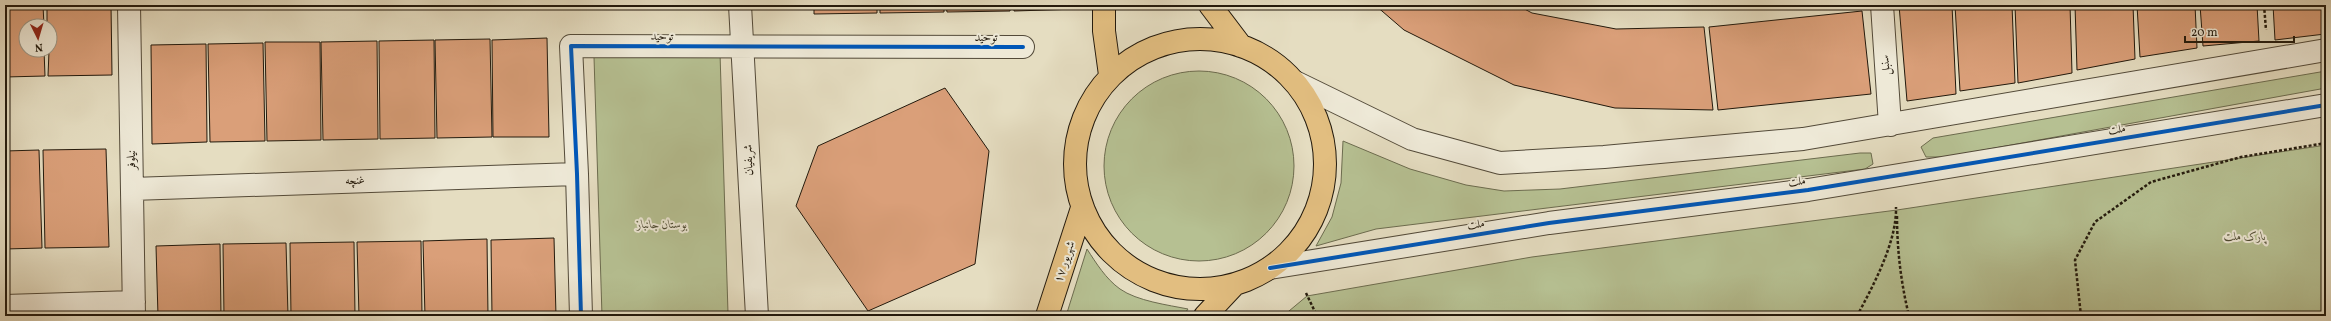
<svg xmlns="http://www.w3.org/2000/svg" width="2331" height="321" font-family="Vollkorn,Amiri,serif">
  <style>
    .green { fill: #b6c092; stroke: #6c6c4f }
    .building { fill: #da9f79; stroke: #22190c }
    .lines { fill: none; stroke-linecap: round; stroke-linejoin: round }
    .minor-casing { stroke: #534a39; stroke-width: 24 }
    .major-casing { stroke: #22190c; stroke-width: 24 }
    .path { stroke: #22190c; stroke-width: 2.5; stroke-dasharray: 3 2; stroke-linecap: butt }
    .minor { stroke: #eee9d7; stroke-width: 22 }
    .major { stroke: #e2be80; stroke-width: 22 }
    .cycleway-casing { stroke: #eee9d7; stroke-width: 6 }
    .cycleway { stroke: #0057b8; stroke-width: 4 }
    .labels { text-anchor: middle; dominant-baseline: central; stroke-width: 4; stroke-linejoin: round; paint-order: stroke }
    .street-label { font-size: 12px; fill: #22190c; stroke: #eee9d7 }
    .park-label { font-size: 12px; font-style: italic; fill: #4e4b34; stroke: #eee9d7 }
  </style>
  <rect width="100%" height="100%" fill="#e5ddc1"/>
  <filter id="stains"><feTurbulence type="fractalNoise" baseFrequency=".005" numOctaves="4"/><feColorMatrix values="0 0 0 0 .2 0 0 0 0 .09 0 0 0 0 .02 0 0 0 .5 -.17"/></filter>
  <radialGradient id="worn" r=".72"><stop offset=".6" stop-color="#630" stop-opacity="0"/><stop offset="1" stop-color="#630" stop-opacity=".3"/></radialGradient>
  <path class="green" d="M720,53l8,260 -126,3 -8,-259z
    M1104 166a95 95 0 1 1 190 0a95 95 0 1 1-190 0Z
    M2326,71v17l-381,69h-19l-5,-10 12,-9z
    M1343,141l67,28 56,16 38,6 56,-2 300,-36h11l2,11 -8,5 -489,60 -60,17 16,-29 9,-34z
    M2326,145v171h-1043l24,-20 225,-39 365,-47z
    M1087,249c9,14 19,30 33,40 17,12 48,16 68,20l-5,7h-117z"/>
  <path class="building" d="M5,5h38l1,21h-18v24h18l1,26 -40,1z
    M47,5h64l1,70 -64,1 2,-50h-3z
    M814,5h63v8l-63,1z
    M880,5h64v7l-64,1z
    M946,5h64v6l-63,1z
    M1014,5h64v4l-64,2z
    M1375,5h142l15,8 84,16 88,-2 9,83 -98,-2 -101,-23 -110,-55z
    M1565,5h57l-57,3z
    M1625,5h42l-42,2z
    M1899,5h53l4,89 -49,7z
    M1955,5h57l3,78 -55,8z
    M2015,5h55l2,68 -54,10z
    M2075,5h58l2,54 -58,11z
    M2137,5h58l2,43 -57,9z
    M2200,5h57l2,36 -56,5z
    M2273,5h50l2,29 -50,6z
    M1862,11l9,83 -153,16 -9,-83z
    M547,38l2,99h-56l-1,-97z
    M490,39l2,98 -55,1 -2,-98z
    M434,40l1,98 -55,1 -1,-98z
    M377,41l1,98 -55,1 -2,-98z
    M265,42h55l1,98 -54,1z
    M263,43l2,98 -55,1 -2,-98z
    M206,44l1,98 -55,2 -1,-99z
    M945,88l44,63 -14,113 -107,47 -72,-105 22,-60z
    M106,149l3,98 -64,1 -2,-98z
    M39,150l3,98 -37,1v-98z
    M554,238l2,78h-64l-1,-76z
    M487,239l1,77h-63l-2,-75z
    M421,241l1,75h-63l-2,-74z
    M354,242l1,74h-64l-1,-73z
    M286,243l2,73h-64l-1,-72z
    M220,244l1,72h-63l-2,-70z"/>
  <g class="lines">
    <defs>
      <path id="minor" d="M129,5l5,311
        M740,5l17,311
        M1882,5l8,120
        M1295,82l117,57 88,24 104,-6 199,-18 523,-89
        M132,189l445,-15
        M1270,268l279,-45 259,-33 518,-85
        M5,306l129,-4
        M581,316l-4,-142 -6,-128 452,1"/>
      <path id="major" d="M1104,5v26l6,44
        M1210,5l31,41
        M1075 164a125 125 0 1 1 250 0a125 125 0 1 1-250 0Z
        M1047,316l35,-108
        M1205,316l30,-32"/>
    </defs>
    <use href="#minor" class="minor-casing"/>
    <use href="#major" class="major-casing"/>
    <path class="path" d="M2264,5l2,25
      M1897,216c0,34 4,67 12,100
      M1306,293l11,23
      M1857,316c16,-30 40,-74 39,-109
      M2081,316l-6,-56 20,-38 56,-40 90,-25 85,-14"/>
    <use href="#minor" class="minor"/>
    <use href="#major" class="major"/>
    <defs>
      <path id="cycleway" d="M1270,268l279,-45 259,-33 518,-85
        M581,316l-4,-142 -6,-128 452,1"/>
    </defs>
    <use href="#cycleway" class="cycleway-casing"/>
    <use href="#cycleway" class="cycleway"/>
  </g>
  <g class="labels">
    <g class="street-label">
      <text transform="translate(662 37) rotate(1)">توحید</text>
      <text x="986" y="38">توحید</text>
      <text transform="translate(1886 65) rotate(-94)">سنبل</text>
      <text transform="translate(2117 130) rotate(-9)">ملت</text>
      <text transform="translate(132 160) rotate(-91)">نیلوفر</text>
      <text transform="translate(749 160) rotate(-93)">شریفیان</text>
      <text transform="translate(355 181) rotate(-2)">غنچه</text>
      <text transform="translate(1797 182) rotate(-8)">ملت</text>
      <text transform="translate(1476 225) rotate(-9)">ملت</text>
      <text transform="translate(1065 262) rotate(-72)">۱۷ شهریور</text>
    </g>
    <g class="park-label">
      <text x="662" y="225">بوستان جانباز</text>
      <text x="2245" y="237">پارک ملت</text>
    </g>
  </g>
  <rect width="2331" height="321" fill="none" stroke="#e5ddc1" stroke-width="20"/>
  <rect x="6" y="6" width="2319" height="309" fill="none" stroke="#22190c" stroke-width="2"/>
  <rect x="10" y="10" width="2311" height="301" fill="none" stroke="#22190c"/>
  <g transform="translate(38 38) rotate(175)"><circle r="19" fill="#eee9d7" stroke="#9c9686"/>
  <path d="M0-3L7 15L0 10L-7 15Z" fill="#8f2418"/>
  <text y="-6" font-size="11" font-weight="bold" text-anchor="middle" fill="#22190c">N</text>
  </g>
  <path d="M2185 36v6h109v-6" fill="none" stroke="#22190c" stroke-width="2"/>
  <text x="2191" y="36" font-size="12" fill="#22190c" stroke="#eee9d7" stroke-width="3" paint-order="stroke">20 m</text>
  <rect width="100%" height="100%" filter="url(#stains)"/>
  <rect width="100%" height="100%" fill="url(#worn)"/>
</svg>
